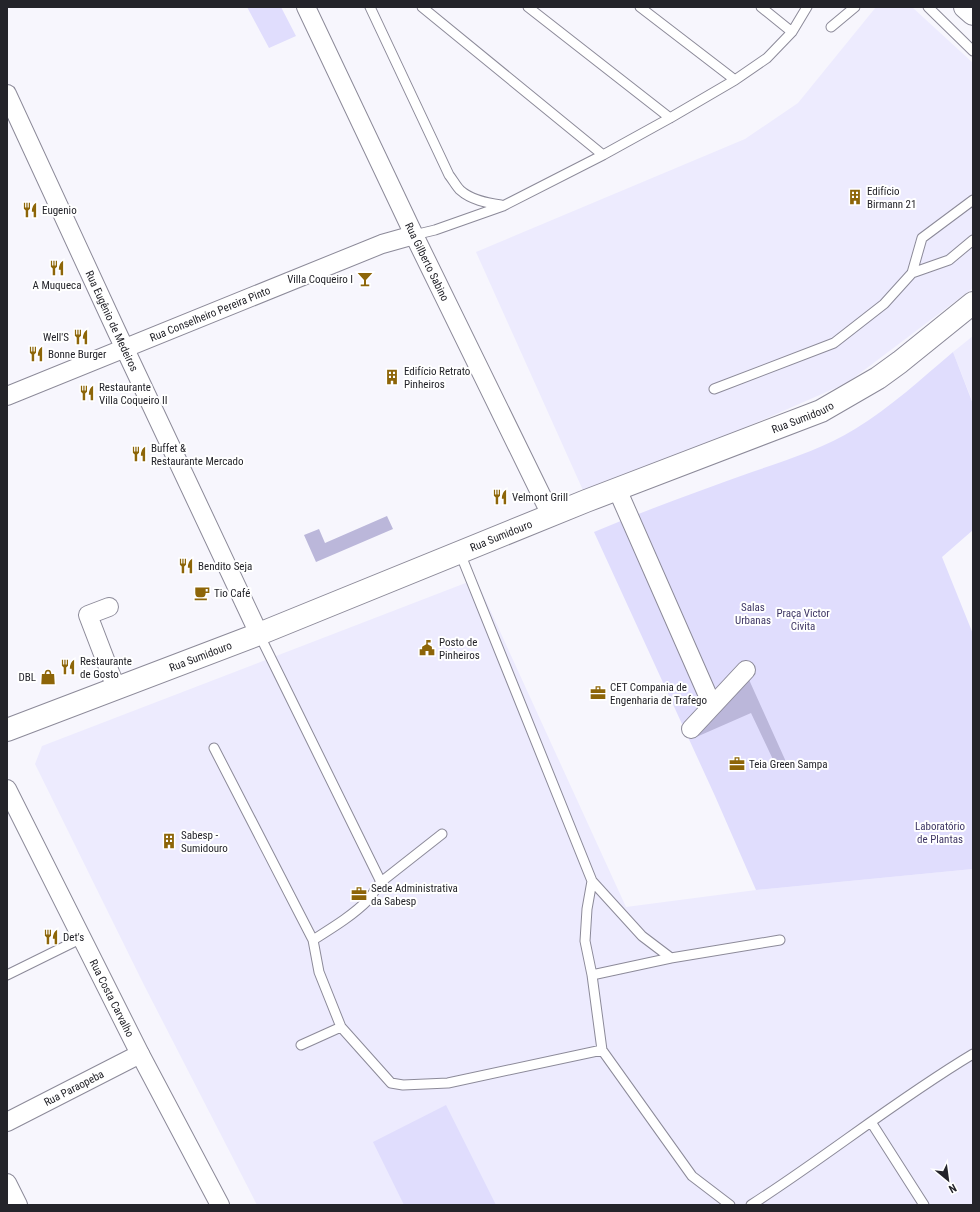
<svg xmlns="http://www.w3.org/2000/svg" width="980" height="1212" font-family="'Roboto Condensed',sans-serif">
  <style>
    .built { fill: #edebfe }
    .green { fill: #e0ddfd }
    .water { fill: #bbb7da }
    .lines { fill: none; stroke-linecap: round; stroke-linejoin: round }
    .service-casing { stroke: #8c8a99; stroke-width: 11 }
    .minor-casing { stroke: #8c8a99; stroke-width: 20 }
    .secondary-casing { stroke: #8c8a99; stroke-width: 24 }
    .trunk-casing { stroke: #8c8a99; stroke-width: 24 }
    .service { stroke: #fff; stroke-width: 9 }
    .minor { stroke: #fff; stroke-width: 18 }
    .secondary { stroke: #fff; stroke-width: 22 }
    .trunk { stroke: #fff; stroke-width: 22 }
    .labels { text-anchor: middle; dominant-baseline: central; stroke-width: 4; stroke-linejoin: round; paint-order: stroke }
    .poi-label { font-size: 11px; fill: #24242a; stroke: #fff; text-anchor: start }
    .street-label { font-size: 11px; fill: #24242a; stroke: #fff }
    .park-label { font-size: 11px; fill: #3f3765; stroke: #fff }
  </style>
  <rect width="100%" height="100%" fill="#f7f6fd"/>
  <path class="built" d="M876,7h36l61,56v225l-126,95 -261,114 -110,-245 269,-113 53,-36z
    M973,336v67l-20,-51z
    M476,579l150,328 130,-17 217,-21v336h-716l-113,-220 -109,-221 7,-18z"/>
  <path class="green" d="M247,7h34l15,29 -27,12z
    M953,352l20,52v126l-31,27 31,77v235l-217,21 -41,-94 -121,-264c52,-22 105,-41 158,-60 35,-12 72,-24 103,-43 36,-22 66,-50 98,-77z
    M446,1105l50,100h-92l-31,-63z"/>
  <path class="water" d="M387,516l6,13 -77,33 -12,-27 15,-6 6,14z
    M746,673l41,91 -10,4 -26,-55 -57,25 -3,-6z"/>
  <g class="lines">
    <defs>
      <path id="service" d="M370,7l79,168c4,5 7,11 11,15 11,10 27,13 41,15
        M422,7l181,148
        M528,7l142,111
        M640,7l95,73
        M761,7l31,25
        M928,7l45,44
        M831,27l24,-20
        M414,235l21,-5 68,-24 100,-51 67,-37 65,-38 32,-22 25,-26 15,-25
        M912,273l37,-13 24,-20
        M714,389l120,-46 50,-39 28,-31 10,-35 51,-38
        M460,553l132,328 50,55 29,22 109,-18
        M259,634l122,248c-5,6 -8,12 -13,18 -16,16 -36,28 -55,40
        M214,748l99,192 6,32 22,55 50,56 12,2 45,-2 154,-33
        M592,881l-5,28 -2,32 7,34 10,75 90,126 38,29
        M381,882l61,-48
        M7,975l75,-37
        M592,975l79,-17
        M301,1045l40,-18
        M871,1122l53,83
        M751,1205c75,-48 145,-105 222,-151"/>
      <g id="minor">
        <path id="s1" d="M306,7l108,228 137,280"/>
        <path id="s2" d="M7,94l109,236 143,304"/>
        <path id="s3" d="M7,396l375,-152 32,-9"/>
        <path d="M617,489l95,216"/>
        <path d="M109,607l-21,8 28,73"/>
        <path d="M691,729l55,-59"/>
        <path id="s4" d="M7,789l133,265 80,151"/>
        <path id="s5" d="M7,1122l133,-68"/>
        <path d="M7,1183l11,22"/>
      </g>
      <g id="secondary">
        <path id="s6" d="M7,730l252,-96 327,-133 235,-90 57,-33 22,-16 73,-59"/>
      </g>
      <path id="trunk" d="M965,7l8,7"/>
    </defs>
    <use href="#service" class="service-casing"/>
    <use href="#minor" class="minor-casing"/>
    <use href="#secondary" class="secondary-casing"/>
    <use href="#trunk" class="trunk-casing"/>
    <use href="#service" class="service"/>
    <use href="#minor" class="minor"/>
    <use href="#secondary" class="secondary"/>
    <use href="#trunk" class="trunk"/>
  </g>
  <defs>
    <symbol id="building-bare" viewBox="-9 -9 18 18"><path d="M-4-6H4V6H1V3H-1V6H-4ZM-2.5-4.3h1.7v1.8h-1.7ZM.8-4.3h1.7v1.8H.8ZM-2.5-1h1.7V.8h-1.7ZM.8-1h1.7V.8H.8Z" fill="#8d6508" stroke="#fff" stroke-width="2.5" paint-order="stroke"/></symbol>
    <symbol id="restaurant-bare" viewBox="-9 -9 18 18"><path d="M-5-6h1v4h1v-4h1v4h1v-4h1v5L-1.5 .5V6h-2V.5L-5-1ZM5-6V6H3V1.5H1.5Q1.5-4 5-6Z" fill="#8d6508" stroke="#fff" stroke-width="2.5" paint-order="stroke"/></symbol>
    <symbol id="bar-bare" viewBox="-9 -9 18 18"><path d="M-6-5H6L.8 .8V4.5H3.5V6h-7V4.5H-.8V.8Z" fill="#8d6508" stroke="#fff" stroke-width="2.5" paint-order="stroke"/></symbol>
    <symbol id="cafe-bare" viewBox="-9 -9 18 18"><path d="M-5.5-4.5H6V0H3Q3 3.5 0 3.5H-2.5Q-5.5 3.5-5.5 0ZM3-3.2v2h1.7v-2ZM-6 4.5H4V6H-6Z" fill="#8d6508" stroke="#fff" stroke-width="2.5" paint-order="stroke"/></symbol>
    <symbol id="civic-bare" viewBox="-9 -9 18 18"><path d="M-.6-6.5H3V-4.5H.6V-3L4-1V1h2V6H-6V1h2V-1L-.6-3ZM-1.2 2.5V6h2.4V2.5Z" fill="#8d6508" stroke="#fff" stroke-width="2.5" paint-order="stroke"/></symbol>
    <symbol id="shop-bare" viewBox="-9 -9 18 18"><path d="M-5-2.5h2.3a2.7 3.5 0 0 1 5.4 0H5L5.5 6h-11ZM-1.5-2.5h3a1.5 2.3 0 0 0-3 0Z" fill="#8d6508" stroke="#fff" stroke-width="2.5" paint-order="stroke"/></symbol>
    <symbol id="office-bare" viewBox="-9 -9 18 18"><path d="M-6-3h4V-5.5h4V-3h4V5H-6ZM-1-4.5V-3h2v-1.5ZM-6 0V1H6V0Z" fill="#8d6508" stroke="#fff" stroke-width="2.5" paint-order="stroke"/></symbol>
  </defs>
  <g fill-rule="evenodd">
    <use href="#building-bare" x="844" y="186" width="22" height="22"/>
    <use href="#restaurant-bare" x="19" y="199" width="22" height="22"/>
    <use href="#restaurant-bare" x="46" y="257" width="22" height="22"/>
    <use href="#bar-bare" x="354" y="268" width="22" height="22"/>
    <use href="#restaurant-bare" x="70" y="326" width="22" height="22"/>
    <use href="#restaurant-bare" x="25" y="343" width="22" height="22"/>
    <use href="#building-bare" x="381" y="366" width="22" height="22"/>
    <use href="#restaurant-bare" x="76" y="382" width="22" height="22"/>
    <use href="#restaurant-bare" x="128" y="443" width="22" height="22"/>
    <use href="#restaurant-bare" x="489" y="486" width="22" height="22"/>
    <use href="#restaurant-bare" x="175" y="555" width="22" height="22"/>
    <use href="#cafe-bare" x="191" y="582" width="22" height="22"/>
    <use href="#civic-bare" x="416" y="637" width="22" height="22"/>
    <use href="#restaurant-bare" x="57" y="656" width="22" height="22"/>
    <use href="#shop-bare" x="37" y="666" width="22" height="22"/>
    <use href="#office-bare" x="587" y="682" width="22" height="22"/>
    <use href="#office-bare" x="726" y="753" width="22" height="22"/>
    <use href="#building-bare" x="158" y="830" width="22" height="22"/>
    <use href="#office-bare" x="348" y="883" width="22" height="22"/>
    <use href="#restaurant-bare" x="40" y="926" width="22" height="22"/>
  </g>
  <g class="labels">
    <g class="poi-label">
      <text x="867" y="191">Edifício<tspan x="867" dy="13">Birmann 21</tspan></text>
      <text x="42" y="210">Eugenio</text>
      <text x="353" y="279" text-anchor="end">Villa Coqueiro I</text>
      <text x="57" y="285" text-anchor="middle">A Muqueca</text>
      <text x="69" y="337" text-anchor="end">Well'S</text>
      <text x="48" y="354">Bonne Burger</text>
      <text x="404" y="371">Edifício Retrato<tspan x="404" dy="13">Pinheiros</tspan></text>
      <text x="99" y="387">Restaurante<tspan x="99" dy="13">Villa Coqueiro II</tspan></text>
      <text x="151" y="448">Buffet &amp;<tspan x="151" dy="13">Restaurante Mercado</tspan></text>
      <text x="512" y="497">Velmont Grill</text>
      <text x="198" y="566">Bendito Seja</text>
      <text x="214" y="593">Tio Café</text>
      <text x="439" y="642">Posto de<tspan x="439" dy="13">Pinheiros</tspan></text>
      <text x="80" y="661">Restaurante<tspan x="80" dy="13">de Gosto</tspan></text>
      <text x="36" y="677" text-anchor="end">DBL</text>
      <text x="610" y="687">CET Compania de<tspan x="610" dy="13">Engenharia de Trafego</tspan></text>
      <text x="749" y="764">Teia Green Sampa</text>
      <text x="181" y="835">Sabesp -<tspan x="181" dy="13">Sumidouro</tspan></text>
      <text x="371" y="888">Sede Administrativa<tspan x="371" dy="13">da Sabesp</tspan></text>
      <text x="63" y="937">Det's</text>
    </g>
    <g class="street-label">
      <text stroke="none"><textPath href="#s1" startOffset="282">Rua Gilberto Sabino</textPath></text>
      <text stroke="none"><textPath href="#s3" startOffset="219">Rua Conselheiro Pereira Pinto</textPath></text>
      <text stroke="none"><textPath href="#s2" startOffset="250">Rua Eugênio de Medeiros</textPath></text>
      <text stroke="none"><textPath href="#s6" startOffset="855">Rua Sumidouro</textPath></text>
      <text stroke="none"><textPath href="#s6" startOffset="531">Rua Sumidouro</textPath></text>
      <text stroke="none"><textPath href="#s6" startOffset="207">Rua Sumidouro</textPath></text>
      <text stroke="none"><textPath href="#s4" startOffset="234">Rua Costa Carvalho</textPath></text>
      <text stroke="none"><textPath href="#s5" startOffset="75">Rua Paraopeba</textPath></text>
    </g>
    <g class="park-label">
      <text x="753" y="607">Salas<tspan x="753" dy="13">Urbanas</tspan></text>
      <text x="803" y="613">Praça Victor<tspan x="803" dy="13">Civita</tspan></text>
      <text x="940" y="826">Laboratório<tspan x="940" dy="13">de Plantas</tspan></text>
    </g>
  </g>
  <rect width="980" height="1212" fill="none" stroke="#24242a" stroke-width="16"/>
  <g transform="translate(948 1180) rotate(151)" stroke="#ffffff" stroke-width="3" paint-order="stroke">
  <path d="M0-3L7 15L0 10L-7 15Z" fill="#24242a"/>
  <text y="-6" font-size="11" font-weight="bold" text-anchor="middle" fill="#24242a">N</text>
  </g>
</svg>
